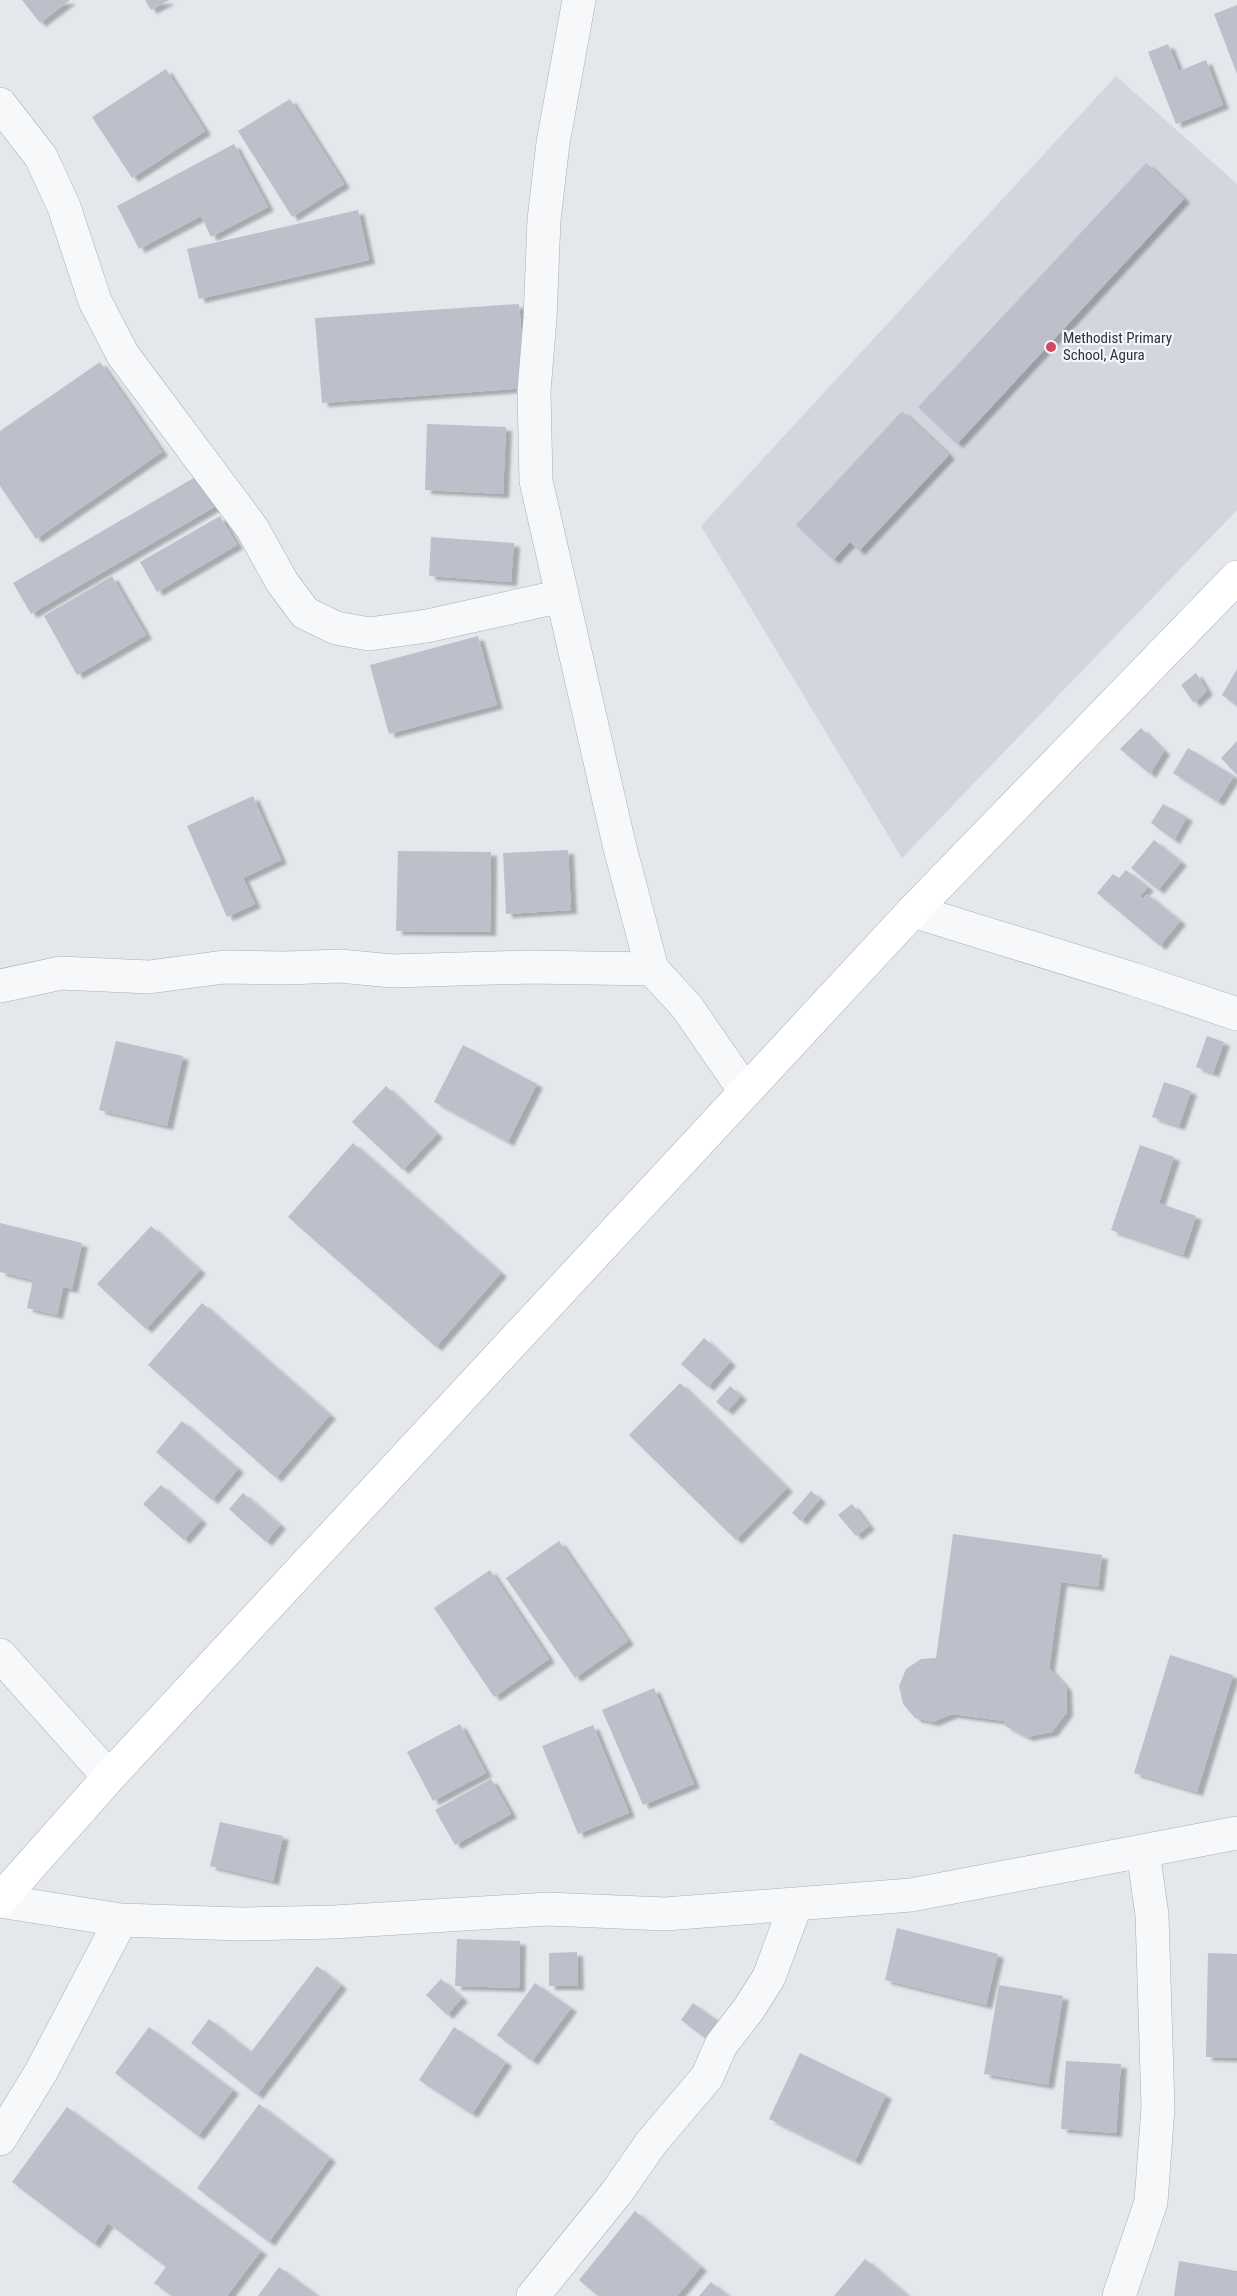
<svg xmlns="http://www.w3.org/2000/svg" width="1237" height="2296" font-family="'Roboto Condensed',sans-serif">
  <style>
    .built { fill: #d2d6de }
    .building { fill: #bbc0ca; filter: url(#shadow) }
    .lines { fill: none; stroke-linecap: round; stroke-linejoin: round }
    .street-casing { stroke: #a9aeb7; stroke-width: 34 }
    .secondary-casing { stroke: #a9aeb7; stroke-width: 34 }
    .street { stroke: #f7f8fa; stroke-width: 33 }
    .secondary { stroke: #fff; stroke-width: 33 }
    .poi-dot { fill: #d1495b; stroke: #f4f6f9; stroke-width: 2 }
    .labels { text-anchor: middle; dominant-baseline: central; stroke-width: 4.5; stroke-linejoin: round; paint-order: stroke }
    .poi-label { font-size: 15px; fill: #2b3445; stroke: #f4f6f9; text-anchor: start }
  </style>
  <defs>
    <filter id="shadow"><feDropShadow dx="6" dy="4" stdDeviation="1.5" flood-color="#0004"/></filter>
  </defs>
  <rect width="100%" height="100%" fill="#e4e7ec"/>
  <path class="built" d="M1116,76l121,108v326l-335,348 -201,-332z"/>
  <path class="building" d="M22,0h48l-30,23z
    M145,0h24l-18,10z
    M1237,5v69l-23,-60z
    M1168,44l11,27 27,-11 17,45 -47,19 -28,-72z
    M166,69l39,62 -73,47 -40,-61z
    M290,99l54,85 -52,33 -54,-86z
    M234,144l34,63 -57,30 -10,-21 -62,33 -22,-43z
    M1146,163l38,36 -227,245 -39,-37z
    M358,210l11,50 -170,39 -12,-50z
    M519,304l7,84 -204,15 -7,-85z
    M100,362l62,90 -126,87 -36,-53v-55z
    M902,411l47,44 -90,96 -9,-9 -17,18 -37,-35z
    M427,424l79,3 -3,67 -78,-4z
    M204,472l17,31 -190,111 -18,-31z
    M220,516l17,29 -80,47 -17,-30z
    M431,537l83,6 -3,39 -82,-6z
    M112,576l34,59 -69,40 -33,-59z
    M478,636l19,69 -108,29 -19,-69z
    M1237,669v37l-15,-11z
    M1196,673l11,18 -13,12 -13,-18z
    M1141,728l23,23 -14,23 -30,-25z
    M1237,741v34l-16,-17z
    M1188,748l46,28 -16,26 -45,-29z
    M253,796l28,64 -38,18 12,26 -28,13 -40,-91z
    M1163,804l24,13 -13,23 -23,-17z
    M1154,840l27,22 -23,28 -27,-22z
    M568,850l3,60 -65,4 -3,-61z
    M398,851l93,1 -1,80 -94,-1z
    M1126,870l22,17 -8,9 3,3 4,-5 33,27 -20,25 -63,-53 16,-19 6,4z
    M1207,1036l17,6 -11,31 -17,-6z
    M116,1041l67,15 -16,70 -68,-16z
    M463,1045l74,39 -29,58 -74,-40z
    M1164,1082l27,9 -12,35 -27,-9z
    M386,1086l51,48 -34,36 -51,-48z
    M353,1143l148,130 -65,74 -148,-130z
    M1140,1145l34,12 -15,46 37,13 -13,39 -72,-25z
    M0,1223l82,20 -10,46 -9,-2 -6,28 -30,-7 6,-28 -33,-8z
    M151,1226l49,44 -54,59 -49,-45z
    M202,1303l128,112 -54,63 -128,-113z
    M704,1338l26,24 -22,25 -27,-23z
    M680,1383l107,105 -51,52 -107,-105z
    M730,1386l11,10 -14,15 -11,-9z
    M182,1421l56,48 -26,31 -56,-48z
    M161,1485l40,35 -17,20 -41,-36z
    M811,1491l9,8 -19,22 -9,-8z
    M243,1493l37,32 -14,17 -37,-33z
    M852,1504l17,22 -13,10 -18,-21z
    M953,1534l149,21 -4,32 -37,-5 -12,86 17,19 1,25 -15,20 -25,5 -22,-11 -1,-5 -52,-7 -19,8 -18,-4 -12,-14 -4,-18 7,-17 15,-10 15,-1z
    M559,1541l69,100 -53,37 -69,-100z
    M490,1570l59,89 -55,38 -60,-89z
    M1170,1655l63,20 -36,117 -63,-19z
    M654,1688l40,96 -51,21 -41,-95z
    M460,1724l26,49 -53,28 -26,-49z
    M593,1725l36,88 -51,21 -36,-88z
    M491,1779l20,35 -56,31 -20,-35z
    M220,1822l63,14 -10,45 -63,-15z
    M897,1928l101,26 -12,51 -101,-25z
    M457,1939l63,2 -1,47 -64,-2z
    M577,1952l1,34h-29v-33z
    M1208,1953l29,1v104l-31,-1z
    M317,1966l24,19 -84,110 -66,-52 18,-24 42,33z
    M441,1979l21,19 -15,17 -21,-20z
    M535,1983l36,25 -39,53 -35,-26z
    M999,1985l64,11 -15,89 -64,-11z
    M693,2003l27,20 -12,17 -27,-20z
    M149,2027l84,63 -35,46 -83,-63z
    M454,2027l52,35 -34,52 -53,-34z
    M800,2053l86,42 -31,66 -86,-42z
    M1066,2061l55,3 -5,69 -55,-4z
    M259,2104l71,54 -61,84 -72,-54z
    M67,2107l194,144 -34,45h-55l-18,-13 12,-16 -58,-44 -14,21 -82,-62z
    M635,2211l66,56 -24,29h-79l-19,-16z
    M865,2259l43,37h-74z
    M1179,2261l58,10v25h-63z
    M279,2267l39,29h-60z
    M711,2282l17,14h-29z"/>
  <g class="lines">
    <defs>
      <path id="street" d="M579,0l-26,143 -9,77 -4,98 -6,73 2,90 83,363 33,125 35,38 58,84
        M0,104l41,53 23,50 31,94 28,54 129,173 30,54 23,31 31,15 33,6 58,-8 135,-30
        M913,911l220,68 104,35
        M0,986l61,-13 88,4 75,-10 62,1 54,-2 52,5 138,-4 122,2
        M0,1655l109,122
        M0,1901l121,19 119,4 94,-2 214,-13 117,5 246,-19 326,-62
        M0,2139l41,-67 80,-152
        M533,2296l84,-104 34,-49 56,-66 14,-32 27,-35 21,-33 27,-73
        M1119,2296l32,-94 7,-95 -6,-192 -9,-63"/>
      <path id="secondary" d="M0,1900l109,-123 804,-866 324,-334"/>
    </defs>
    <use href="#street" class="street-casing"/>
    <use href="#secondary" class="secondary-casing"/>
    <use href="#street" class="street"/>
    <use href="#secondary" class="secondary"/>
  </g>
  <circle class="poi-dot" cx="1051" cy="347" r="6"/>
  <g class="labels">
    <g class="poi-label">
      <text x="1063" y="338">Methodist Primary<tspan x="1063" dy="17">School, Agura</tspan></text>
    </g>
  </g>
</svg>
